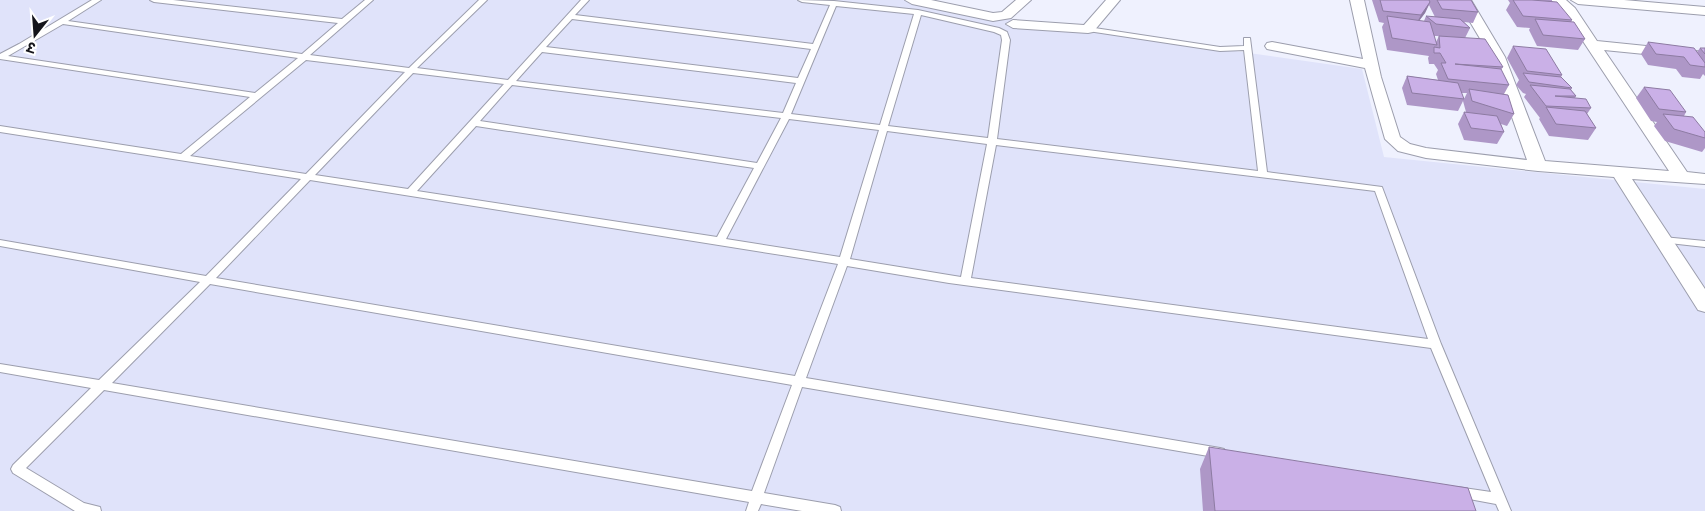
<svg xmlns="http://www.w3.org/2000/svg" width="1705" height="511" font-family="Poppins,'Noto Sans Devanagari',sans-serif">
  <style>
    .built { fill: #e0e3fa }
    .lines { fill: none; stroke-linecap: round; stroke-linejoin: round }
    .service-casing { stroke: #9c9ead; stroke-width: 2 }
    .minor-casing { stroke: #9c9ead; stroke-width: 2 }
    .service { fill: #fff; fill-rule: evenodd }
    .minor { fill: #fff; fill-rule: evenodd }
    .wall { fill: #ae97c7; fill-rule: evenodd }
    .shaded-wall { fill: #8d7ba2 }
    .building { fill: #cab0e7; stroke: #8d7ba2 }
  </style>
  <rect width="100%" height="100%" fill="#eff1fe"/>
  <path class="built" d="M0,0h906l111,20 345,49 22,88 321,32v322h-1705z"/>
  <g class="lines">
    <defs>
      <path id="service" d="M92,0h9l-33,21 234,33 36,-31 -184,-21 -4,-2h23l169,19 23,-19h8l-63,55 99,13 70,-68h8l-70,68 91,12 73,-80h8l-14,15 238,29 17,-39 -28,-3 -4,-2 36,1 84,9 81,18 8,4 3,8 -13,99 261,32 -14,-121 -24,1 -132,-20 -4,-2 4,-2 132,20 24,-1v-8h6l17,134 115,15 59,157 70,167h-12l-3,-7 -43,-8 -2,-4 2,-4 4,-1 34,5 -60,-144 -482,-65 -102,-17 -41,112 414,70 4,1 2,4 -2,4 -4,1 -418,-71 -38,106 71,12 5,2 1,4h-39l-41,-7 -3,7h-12l3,-9 -645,-112 -78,78 58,35 16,4 1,4h-26l-62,-38 -2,-4 2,-4 78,-77 -91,-16v-8l99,16 101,-98 -200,-36v-6l206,36 95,-97 -301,-47v-6l181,28 69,-57 -250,-38v-5l19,-10zM836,6l78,8 -34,111 -89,-11zM921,15l73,17 7,3 1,5 -14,98 -100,-12zM572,19l239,30 -13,29 -252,-31zM63,24l235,34 -43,35 -247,-37zM542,52l254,31 -13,30 -267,-32zM306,60l99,12 -99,102 -116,-18zM413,73l91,11 -96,105 -93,-14zM512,85l269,33 -24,45 -277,-42zM789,119l90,11 -39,127 -114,-18zM476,126l278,42 -37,69 -300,-46zM887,131l100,13 -26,133 -111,-18zM996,145l379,46 53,148 -457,-61zM310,180l528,84 -43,112 -579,-98zM210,284l582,101 -40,106 -640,-108z
        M1663,237l42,4v6l-45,-5 -2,-2 2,-2z"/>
      <path id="minor" d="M905,0h26l62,13 9,-1 14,-12h15l-20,18 -18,3 -81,-17z
        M1106,0h14l-27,32 -5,1 -75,-5 -7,-4 7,-4 71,5z
        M1350,0h14l17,77 19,60 10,7 16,4 101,12 -36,-103 -34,-57h14l34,57 40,104 124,10 -104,-157 -14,-14h15l9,8 22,33 108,11v8l-101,-10 83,122 18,2v10l-73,-5 73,110v23l-7,-2 -84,-133 -76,-6 -112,-13 -28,-7 -13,-12 -20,-71 -93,-18 -5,-1 -2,-3 2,-3 5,-1 91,17z
        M1571,0h53l81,7v8l-127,-11z"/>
    </defs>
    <use href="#service" class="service-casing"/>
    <use href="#minor" class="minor-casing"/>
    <use href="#service" class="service"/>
    <use href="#minor" class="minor"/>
  </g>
  <path class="wall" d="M1372,0h99l7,12 -5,11 -9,-1 6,6 -5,10 38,29 -2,3 8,15 -5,9 10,20 -7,12 -6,-2 3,8 -7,12 -33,-4 -6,-16 6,-12h2l-3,-11 -5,10 -51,-6 -5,-17 5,-12 31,4 -2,-6 2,-4 -4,-6h-5l-1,-6 1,-2 -42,-6 -5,-23 2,-4 -5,-1zM1429,5l6,12 -9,-1 -2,5h-5l6,-8zM1434,36h5l-3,6zM1461,93h6l-3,6z
    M1508,0h44v1l20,19 -1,2 14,17 -7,11 -41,-4 -8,-16 1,-2 -13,-1 -11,-17 4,-7z
    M1648,42l49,10 3,-4h5v28l-2,-2 -3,5 -18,-2 -6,-8 -28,-4 -7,-11z
    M1513,46l49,29 -1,2 11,11 -1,2 5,6 -1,2 16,10 -4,6 9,14 -8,12 -39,-4 -10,-17 1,-1 -16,-21 2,-3 -3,-1 -7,-8 3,-5 -12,-22z
    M1644,87l42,25 -2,4 21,16v16l-3,4 -37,-11 -11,-15 3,-4 -6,-1 -15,-23z
    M1209,447l267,64h-273l-3,-42z"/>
  <path class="shaded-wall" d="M1430,2l-5,11 -10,13 6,-11z"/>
  <path class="building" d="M1380,0h49l1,2 -9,13 -38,-4z
    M1437,0h34l7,12 -36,-3z
    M1513,0h19l25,2 15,18 -49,-4z
    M1387,16l43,6 7,23 -45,-7z
    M1426,16l34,3 10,9 -34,-4z
    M1535,19l39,3 11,17 -42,-4z
    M1439,36l46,3 18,28 -48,-3 46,5 8,16 -61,-6 -7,-16h5l-6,-10h-6v-6l6,1z
    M1648,42l46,6 11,15v4l-15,-2 -6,-8 -28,-3z
    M1513,46l33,3 16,26 -35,-4z
    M1700,48h5v6z
    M1523,73l38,4 11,11 -43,-6z
    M1407,76l51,7 6,16 -52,-6z
    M1530,85l40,4 6,7h-21l31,3 5,9 -45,-2z
    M1644,87l26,3 16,22 -27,-3z
    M1469,89l39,6 6,19 -42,-13z
    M1546,107l39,4 11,17 -40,-4z
    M1464,112l33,4 7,16 -33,-4z
    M1663,114l30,3 12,15v6l-31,-9z
    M1209,447l259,41 8,23h-261z"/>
  <g transform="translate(35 35) rotate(197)" stroke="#ffffff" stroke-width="4" paint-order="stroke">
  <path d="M0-4L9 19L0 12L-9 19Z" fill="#15151b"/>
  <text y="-8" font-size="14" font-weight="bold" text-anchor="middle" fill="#15151b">उ</text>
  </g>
</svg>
